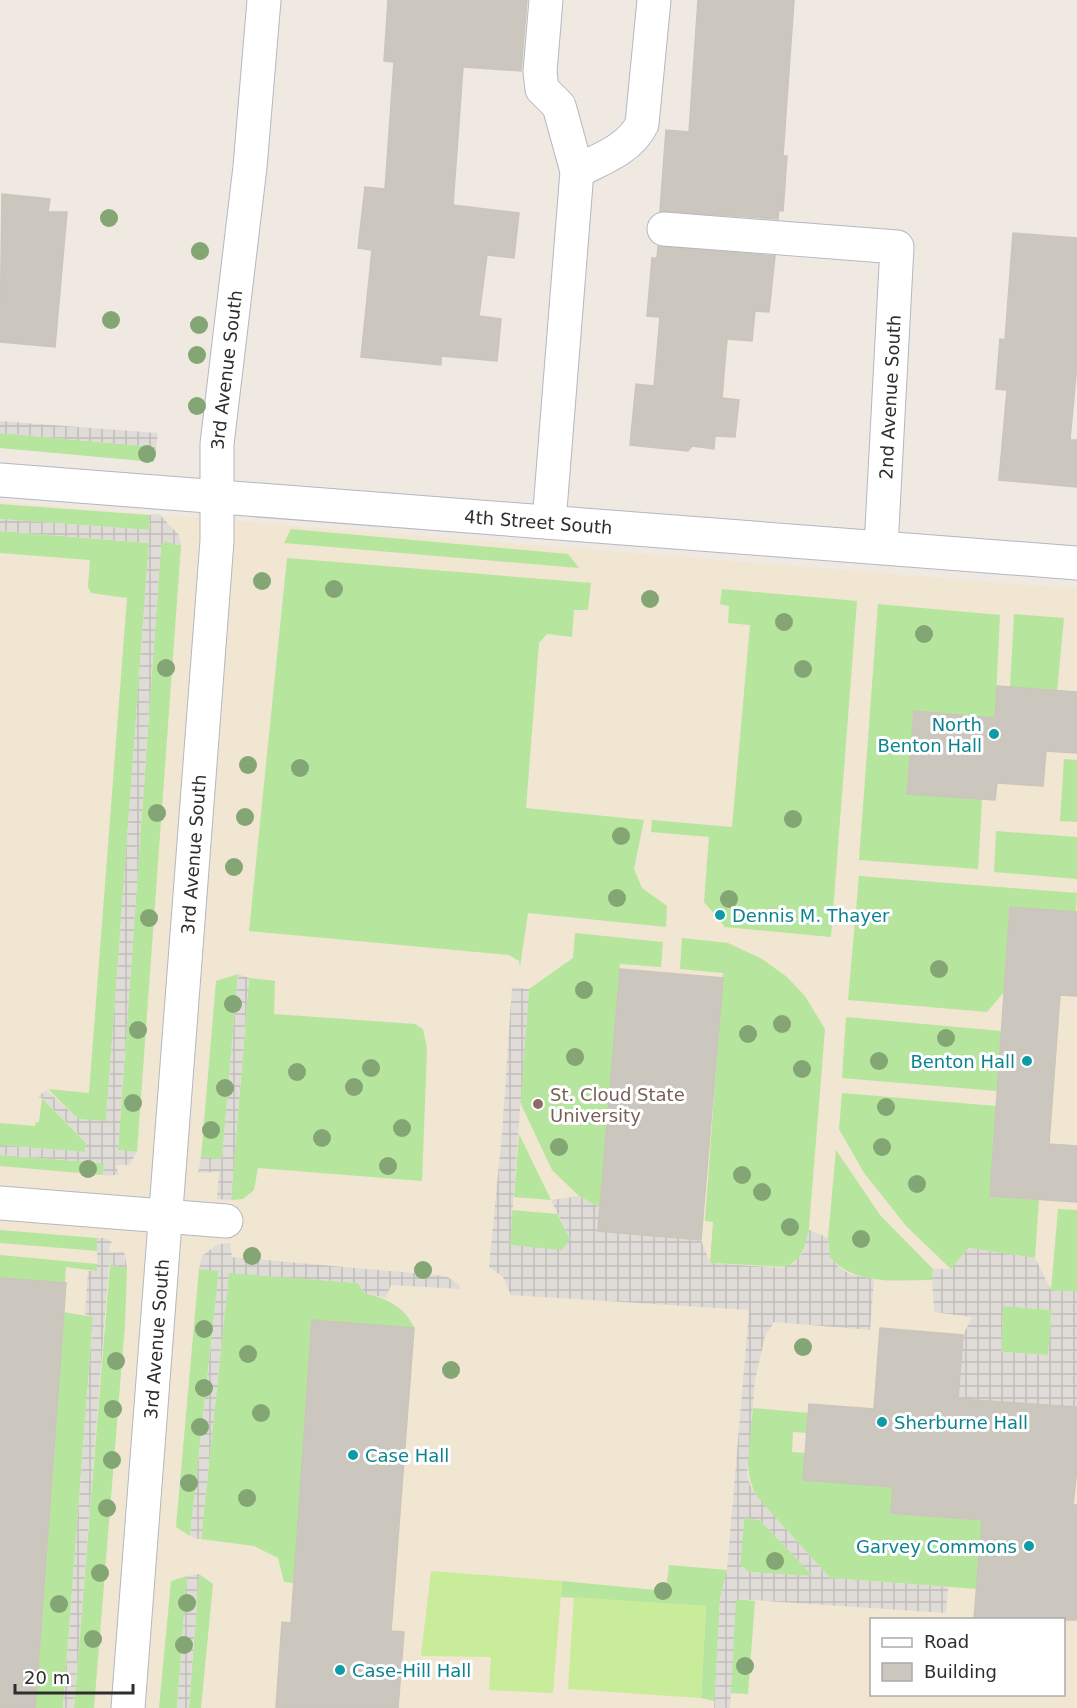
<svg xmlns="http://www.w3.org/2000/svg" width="1077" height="1708" font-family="'DejaVu Sans',sans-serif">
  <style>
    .education { fill: #f0e6d1; fill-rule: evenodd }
    .grass { fill: #b6e59e }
    .pitch { fill: #c9ec9a }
    .plaza { fill: url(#plaza-grid); fill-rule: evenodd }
    .building { fill: #cbc7bf; stroke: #cbc5ba; stroke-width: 1.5 }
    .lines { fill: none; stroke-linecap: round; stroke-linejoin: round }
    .minor-casing { stroke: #b4b7c1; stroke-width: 35 }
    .minor { stroke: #fff; stroke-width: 33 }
    .tree { fill: #84a574 }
    .culture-dot { fill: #0f9aa8; stroke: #fff; stroke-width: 2 }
    .education-dot { fill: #8d6e63; stroke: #fff; stroke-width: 2 }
    .labels { text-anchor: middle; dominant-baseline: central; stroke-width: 6; stroke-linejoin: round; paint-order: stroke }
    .street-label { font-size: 18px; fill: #2e2e2e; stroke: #fff }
    .culture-label { font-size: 18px; fill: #0d838f; stroke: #fff; text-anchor: start }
    .education-label { font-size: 18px; fill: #785e54; stroke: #fff; text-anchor: start }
  </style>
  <defs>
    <pattern id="plaza-grid" width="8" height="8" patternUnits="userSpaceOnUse" patternTransform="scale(1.5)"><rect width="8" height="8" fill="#dfdcd8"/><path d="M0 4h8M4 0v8" fill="none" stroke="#c0bdba"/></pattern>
  </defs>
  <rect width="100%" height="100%" fill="#efe9e1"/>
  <path class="education" d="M0,502l1077,87v1119h-1077zM872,1620h192v74h-192z"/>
  <path class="grass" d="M0,433l156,14 -2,15 -154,-14z
    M0,504l149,11 1,15 -150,-11z
    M291,529l277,25 11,14 -295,-25z
    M0,531l149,12 -43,579 -28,-3 -30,-30 41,4 38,-495 -36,-5 -3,-6 2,-27 -90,-7z
    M165,541l16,5 -44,606 -19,-2 43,-605z
    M287,558l304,25 -3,27h-14l-2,27 -25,-3 -8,9 -13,165 118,12 -10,49 8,19 25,18 -1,21 -138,-14 -8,54 -1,-6 -10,-6 -260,-24z
    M722,589l135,12 -26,336 -106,-10 -21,-25 5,-65 -58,-5 1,-12 80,7 18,-202 -22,-2 1,-17 -9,-2z
    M878,604l122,11 -5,103 -81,-6 -6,81 74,6 -4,70 -119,-9z
    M1014,614l50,4 -7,73 -47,-4z
    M1064,759l13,1v62l-17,-1z
    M996,831l81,6v42l-83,-7z
    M859,876l218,17 -1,19 -66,-4 -6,84 -17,20 -139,-12z
    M575,933l88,9 -2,25 -41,-3 -20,244 -21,-12 -27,-26 -32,-68 9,-113 44,-31z
    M682,938l46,5 34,16 25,18 18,19 20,33 -17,211 -9,18 -12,9 -77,-4 3,-41 -8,-1 18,-248 -43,-4z
    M238,974l-16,185 -21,-2 15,-176z
    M249,978l26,3 -1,33 141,10 8,5 4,20 -5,132 -164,-13 -4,22 -11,9 -12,1z
    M846,1017l155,14 -4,60 -155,-13z
    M842,1093l154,13 -6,89 49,4 -4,59 -66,-10 -18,21 -44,-42 -43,-54 -25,-44z
    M42,1098l44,45 -1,9 -85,-7v-22l35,3 1,-4h3z
    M519,1134l32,66 -37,-3z
    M836,1150l44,65 53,54 -1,11c-37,0 -75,6 -102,-22l-2,-20z
    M0,1155l104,8 -1,12 -103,-9z
    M1058,1209l19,1v82l-26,-2z
    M512,1210l45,4 13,25 -8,12 -53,-6z
    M0,1230l97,8 1,13 -98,-8z
    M0,1255l97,9v7l-31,-4 -1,16 -65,-5z
    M110,1265l17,3 -2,56 -31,384h-20z
    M199,1269l20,1 -29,266 -14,-9z
    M229,1272l129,11 6,10c24,6 41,14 51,36l-102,-9 -19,263 -10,-1 -6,-24 -24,-12 -53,-7z
    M1003,1306l49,4 -4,45 -47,-3z
    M63,1312l30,5 -30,391h-28z
    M753,1408l56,5 -2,20 -14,-1 -1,20 13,1 -2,27 90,7 -2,26 79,6 14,-28 -7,98 -147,-11 -72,-80c-17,-27 -8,-60 -5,-90z
    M744,1518l16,2 54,57 -65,-5 -9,-7z
    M669,1565l58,5 -7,29 -5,102 -14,-3 5,-92 -145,-9 1,-16 104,10z
    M199,1574l14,10 -12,124h-12z
    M187,1576l-10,132h-18l12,-127z
    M735,1599l20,2 -7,93 -18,-1z"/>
  <path class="pitch" d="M431,1571l131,10 -9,112 -64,-3 2,-33 -70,-1z
    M574,1597l132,9 -5,92 -133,-9z"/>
  <path class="plaza" d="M0,421l158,12 -2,14 -156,-14z
    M159,514l20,21 2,11 -16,-5 -4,4 -43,605 19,2 -8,13h-14l4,9 -10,2 -6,-1 1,-12 -104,-8v-10l85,7 1,-10 -44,-44 -4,-1 8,-7 32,29 28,2 43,-578 -149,-12v-12l150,11 -1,-15z
    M238,974l11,4 -18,222 -14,-1 2,-27 -21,1 3,-16 21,2z
    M512,987l17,2 -19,256 52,5 8,-11 -19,-39 28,-4 21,12 -2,23 103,9 9,23 73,5 11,-5 9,-11 6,-22 19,8 2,20 9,9 12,8 23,4 -4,51 -96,-8 -9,14 -10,44 -8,94 3,11 8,13 72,80 118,9 -2,26 -210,-14 -6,109h-16l6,-109 7,-29 22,-260 -238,-15 -8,-18 -14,-10 13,-133zM744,1518l16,2 53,56 -64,-4 -9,-7z
    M97,1238h8l7,4 -3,6 1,5 14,-2 3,17 -18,-3 -35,443h-11l30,-391 -8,-3 3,-43h9z
    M230,1243l2,14 214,19 14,9v4l-69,-4 -5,13 -22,-5 -6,-10 -129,-10 -28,266h-4l-7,-3 29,-265 -20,-2 3,-13 16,-12z
    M969,1248l66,10 16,32 26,2v115l-120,-6 6,-66 9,-18 -38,-5 -2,-32 1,-11h18zM1003,1306l49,4 -4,45 -47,-3z
    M199,1574l-10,134h-12l10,-132z"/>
  <path class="building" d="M388,0h139l-6,71 -58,-4 -10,138 66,8 -5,45 -27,-3 -8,61 22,3 -4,42 -56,-5v9l-80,-8 11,-107 -14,-2 7,-61 20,2 9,-127 -10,-1z
    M698,0h96l-11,156h4l-4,55 -4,-1 -1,9 -118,-8 6,-81 23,2z
    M2,194l48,5 -2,13h19l-12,135 -55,-5z
    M1013,233l64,5v126l-7,76h7v47l-78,-7 8,-90 -11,-1 4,-50 5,1z
    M658,246l117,10 -6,56 -14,-1 -3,30 -25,-2 -5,59 17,2 -4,37 -20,-1 -1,13 -22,-3 -4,5 -58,-6 6,-61 18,2 6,-69 -13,-1 5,-58h5z
    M997,686l80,6v61l-31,-2 -3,35 -46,-3 -2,17 -88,-6 7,-83 81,7z
    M1010,907l67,5v84l-17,-1 -11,149 28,2v56l-87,-6z
    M620,969l103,9 -22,262 -103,-9z
    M0,1278l66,5 -31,425h-35z
    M312,1320l102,8 -23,303 13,1 -6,76h-122l6,-86 9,1z
    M880,1328l83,7 -5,64 119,8v61l-4,37h4v115h-103l8,-100 -91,-7 2,-26 -90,-7 6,-76 65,5z"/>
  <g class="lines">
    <defs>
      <g id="minor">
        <path d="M546,0l-6,72 2,17 17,17 18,65 -28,351"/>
        <path d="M577,171c24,-12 53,-22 65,-47l12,-124"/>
        <path d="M664,229l233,18 -16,300"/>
        <path id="s1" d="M0,480l1077,83"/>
        <path d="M0,1203l226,18"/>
        <path id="s2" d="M128,1708l89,-1167v-97l33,-277 14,-167"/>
      </g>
    </defs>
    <use href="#minor" class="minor-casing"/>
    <use href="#minor" class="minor"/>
  </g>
  <g class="tree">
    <circle cx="109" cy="218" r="9"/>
    <circle cx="200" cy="251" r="9"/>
    <circle cx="111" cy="320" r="9"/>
    <circle cx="199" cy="325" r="9"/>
    <circle cx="197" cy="355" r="9"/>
    <circle cx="197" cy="406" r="9"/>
    <circle cx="147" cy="454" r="9"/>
    <circle cx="262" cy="581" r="9"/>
    <circle cx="334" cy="589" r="9"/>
    <circle cx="650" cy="599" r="9"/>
    <circle cx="784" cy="622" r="9"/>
    <circle cx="924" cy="634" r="9"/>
    <circle cx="166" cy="668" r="9"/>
    <circle cx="803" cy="669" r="9"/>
    <circle cx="248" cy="765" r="9"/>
    <circle cx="300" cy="768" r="9"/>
    <circle cx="157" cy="813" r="9"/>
    <circle cx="245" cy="817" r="9"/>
    <circle cx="793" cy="819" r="9"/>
    <circle cx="621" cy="836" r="9"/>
    <circle cx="234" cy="867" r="9"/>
    <circle cx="617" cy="898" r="9"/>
    <circle cx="729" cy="899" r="9"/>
    <circle cx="149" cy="918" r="9"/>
    <circle cx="939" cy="969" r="9"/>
    <circle cx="584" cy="990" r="9"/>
    <circle cx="233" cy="1004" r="9"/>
    <circle cx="782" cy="1024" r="9"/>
    <circle cx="138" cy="1030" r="9"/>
    <circle cx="748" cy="1034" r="9"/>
    <circle cx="946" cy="1038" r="9"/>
    <circle cx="575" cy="1057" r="9"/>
    <circle cx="879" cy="1061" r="9"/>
    <circle cx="371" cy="1068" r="9"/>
    <circle cx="802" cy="1069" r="9"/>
    <circle cx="297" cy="1072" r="9"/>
    <circle cx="354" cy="1087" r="9"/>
    <circle cx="225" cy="1088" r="9"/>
    <circle cx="133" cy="1103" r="9"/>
    <circle cx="886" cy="1107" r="9"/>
    <circle cx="402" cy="1128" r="9"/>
    <circle cx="211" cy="1130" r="9"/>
    <circle cx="322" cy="1138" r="9"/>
    <circle cx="559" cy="1147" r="9"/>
    <circle cx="882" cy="1147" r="9"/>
    <circle cx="388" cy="1166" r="9"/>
    <circle cx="88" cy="1169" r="9"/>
    <circle cx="742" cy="1175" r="9"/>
    <circle cx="917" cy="1184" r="9"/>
    <circle cx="762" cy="1192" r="9"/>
    <circle cx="790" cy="1227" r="9"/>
    <circle cx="861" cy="1239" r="9"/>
    <circle cx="252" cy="1256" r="9"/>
    <circle cx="423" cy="1270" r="9"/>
    <circle cx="204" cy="1329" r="9"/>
    <circle cx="803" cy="1347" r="9"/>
    <circle cx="248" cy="1354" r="9"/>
    <circle cx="116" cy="1361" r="9"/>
    <circle cx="451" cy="1370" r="9"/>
    <circle cx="204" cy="1388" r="9"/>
    <circle cx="113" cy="1409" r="9"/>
    <circle cx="261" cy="1413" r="9"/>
    <circle cx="200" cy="1427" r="9"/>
    <circle cx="112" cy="1460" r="9"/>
    <circle cx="189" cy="1483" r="9"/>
    <circle cx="247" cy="1498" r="9"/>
    <circle cx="107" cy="1508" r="9"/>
    <circle cx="775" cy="1561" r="9"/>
    <circle cx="100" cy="1573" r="9"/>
    <circle cx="663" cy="1591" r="9"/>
    <circle cx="187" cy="1603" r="9"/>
    <circle cx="59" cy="1604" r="9"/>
    <circle cx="93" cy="1639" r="9"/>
    <circle cx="184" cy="1645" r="9"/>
    <circle cx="745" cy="1666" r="9"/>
  </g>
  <g class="culture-dot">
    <circle cx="994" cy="734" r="6"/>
    <circle cx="720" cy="915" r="6"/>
    <circle cx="1027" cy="1061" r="6"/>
    <circle cx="882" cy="1422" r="6"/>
    <circle cx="353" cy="1455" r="6"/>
    <circle cx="1029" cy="1546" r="6"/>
    <circle cx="340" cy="1670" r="6"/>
  </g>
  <circle class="education-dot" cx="538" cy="1104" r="6"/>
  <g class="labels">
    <g class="street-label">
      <text stroke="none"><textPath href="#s2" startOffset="1342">3rd Avenue South</textPath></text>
      <text transform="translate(890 397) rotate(-87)">2nd Avenue South</text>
      <text stroke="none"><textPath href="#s1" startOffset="540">4th Street South</textPath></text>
      <text stroke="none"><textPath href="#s2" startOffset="856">3rd Avenue South</textPath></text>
      <text stroke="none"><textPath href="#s2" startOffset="370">3rd Avenue South</textPath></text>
    </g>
    <g class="culture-label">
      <text x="982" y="724" text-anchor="end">North<tspan x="982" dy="21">Benton Hall</tspan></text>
      <text x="732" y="915">Dennis M. Thayer</text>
      <text x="1015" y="1061" text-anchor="end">Benton Hall</text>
      <text x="894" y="1422">Sherburne Hall</text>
      <text x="365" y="1455">Case Hall</text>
      <text x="1017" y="1546" text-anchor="end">Garvey Commons</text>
      <text x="352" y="1670">Case-Hill Hall</text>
    </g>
    <g class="education-label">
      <text x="550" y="1094">St. Cloud State<tspan x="550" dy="21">University</tspan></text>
    </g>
  </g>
  <rect x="870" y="1618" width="195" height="78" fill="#ffffff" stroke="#ababab" stroke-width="1.5"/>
  <rect x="882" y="1638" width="30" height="9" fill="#ffffff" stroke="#ababab" stroke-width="1.5"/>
  <text x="924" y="1648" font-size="18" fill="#2e2e2e">Road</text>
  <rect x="882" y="1663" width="30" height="18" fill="#cbc7bf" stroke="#ababab" stroke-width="1.5"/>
  <text x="924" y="1678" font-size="18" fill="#2e2e2e">Building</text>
  <path d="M15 1684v9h118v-9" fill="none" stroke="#2e2e2e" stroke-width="3"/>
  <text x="24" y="1684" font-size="18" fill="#2e2e2e" stroke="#ffffff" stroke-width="4.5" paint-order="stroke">20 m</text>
</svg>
